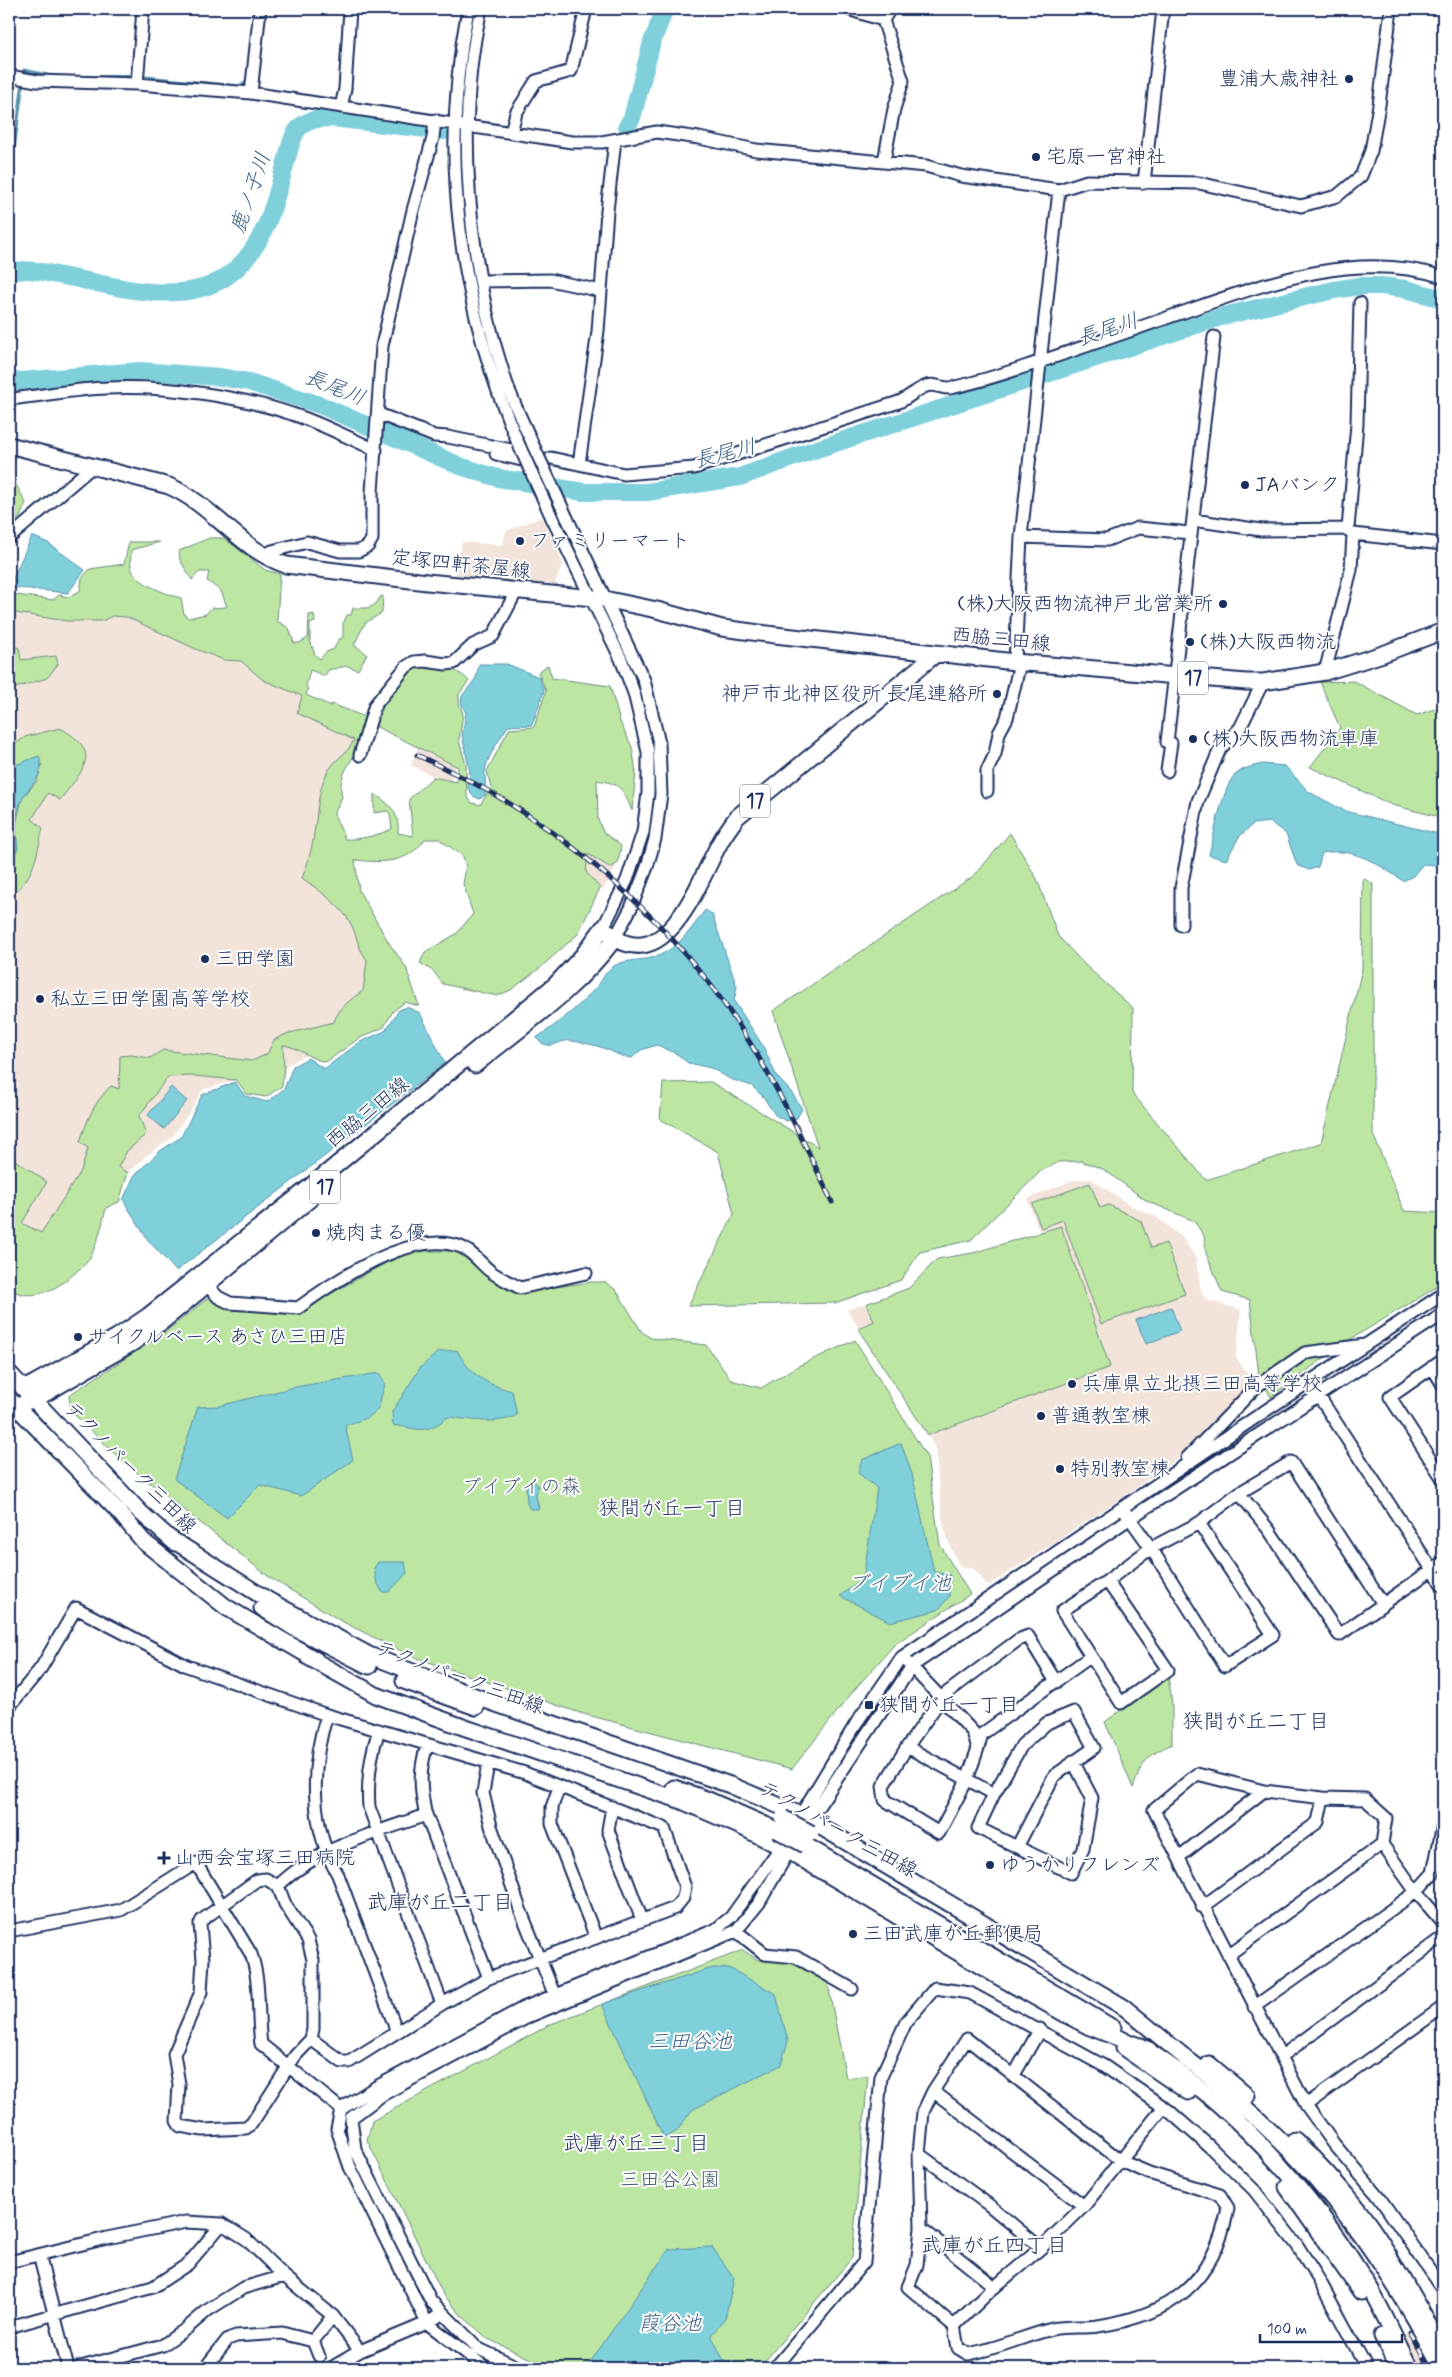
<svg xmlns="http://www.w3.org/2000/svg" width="1452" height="2377" font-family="Mynerve,'Klee One',sans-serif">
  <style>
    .built { fill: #f2e4db }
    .green { fill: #bde6a2; stroke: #6c8a80 }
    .water { fill: #80d0dc; stroke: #5890aa }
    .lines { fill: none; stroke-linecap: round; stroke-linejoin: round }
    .stream { stroke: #5890aa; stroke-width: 3 }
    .river { stroke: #80d0dc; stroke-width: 18 }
    .minor-casing { stroke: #1b2f5e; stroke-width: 15 }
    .major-casing { stroke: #1b2f5e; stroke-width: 19 }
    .minor { stroke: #fff; stroke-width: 11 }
    .major { stroke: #fff; stroke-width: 15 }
    .rail-casing { stroke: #1b2f5e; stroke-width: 5 }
    .rail { stroke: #fff; stroke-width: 3; stroke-dasharray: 9; stroke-linecap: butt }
    .minor-bridge-casing { stroke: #1b2f5e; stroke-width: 15; stroke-linecap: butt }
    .major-bridge-casing { stroke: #1b2f5e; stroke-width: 19; stroke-linecap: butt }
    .minor-bridge { stroke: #fff; stroke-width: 11 }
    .major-bridge { stroke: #fff; stroke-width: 15 }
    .poi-dot { fill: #1b2f5e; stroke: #fff; stroke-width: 2 }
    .labels { text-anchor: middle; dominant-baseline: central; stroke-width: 4; stroke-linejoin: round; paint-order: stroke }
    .shield { fill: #fff; stroke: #5f6d8e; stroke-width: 1 }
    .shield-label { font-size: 19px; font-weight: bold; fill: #1b2f5e }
    .poi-label { font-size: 20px; fill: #1b2f5e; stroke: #fff; text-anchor: start }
    .street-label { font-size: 20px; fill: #1b2f5e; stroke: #fff }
    .park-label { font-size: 20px; fill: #445d6f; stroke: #fff }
    .water-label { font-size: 21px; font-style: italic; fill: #395f84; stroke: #fff }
    .neighbourhood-label { font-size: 21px; fill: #1b2f5e; stroke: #fff }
  </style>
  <rect width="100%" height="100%" fill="#fff"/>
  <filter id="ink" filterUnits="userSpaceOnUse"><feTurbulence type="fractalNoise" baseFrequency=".02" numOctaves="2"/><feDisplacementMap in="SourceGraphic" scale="10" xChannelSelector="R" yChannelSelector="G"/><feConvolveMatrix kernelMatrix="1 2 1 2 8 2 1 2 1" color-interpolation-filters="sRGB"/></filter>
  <g filter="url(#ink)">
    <path class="built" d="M542,517l21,46 -8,21 -98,-5 -1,-5 6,-32 41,3 3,-14z
      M9,612l93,9 10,-5 15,1 97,43 17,1 22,19 102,37 -11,40 -11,17 -3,16 2,7 -8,17 23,62 2,15 30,52 17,24 13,39 -14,-4 -12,9 -9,16 -26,12 -32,23 -12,-2 -7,-5 -22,11 -3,20 -16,11 -19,-3 -11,-14 -34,10 -10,19 -21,29 -25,18 -18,17 -9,29 -13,6 -7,28 -11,25 -28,24 -19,9 -20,2 -12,-7z
      M420,742l38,18 -9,24 -38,-19z
      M572,832l44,35 -13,23 -30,-30z
      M1091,1179l40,27 24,10 28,22 13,21 5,32 5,9 35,10 -5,47 17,25 -72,74 -64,45 -129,85 -14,-17 -14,-2 -9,-19 -8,-24 -8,-76 -9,-16 -79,-122 62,-22 28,-29 36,-6 67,-20 -13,-34 46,-19z
      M1415,2329l20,39h-18l-16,-32z"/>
    <path class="green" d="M9,483h6l11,20 -6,14 -11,10z
      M209,538h15l41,32 15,4 -3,47 12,7 5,15h5l9,-5 1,-23 5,-1 1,8 -5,2v16l5,15 5,4 6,-7 8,-3 4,-9 5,-3v-13l4,-9h4l2,-7c13,0 21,2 27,-11l3,-1 -1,17 -17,10 -11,22 13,9 -9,16 -11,-4 -19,4 -3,6 -15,-6 -4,17 2,2 -2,6 25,11 1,-2 33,13c-1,8 -1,17 -4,24 -7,19 -25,35 -19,56l-8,17 11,25c15,1 33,-4 47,-10l-2,-15 -3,-3 -13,2v-19c16,9 26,20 24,39l15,3 -4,-37 24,-22 24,5 1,-15 -85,-42 3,-17 37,-42c20,-3 42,0 56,15l-10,13v9l4,11 -4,26 7,25 1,31 5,7 8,2 11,-17 -4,-17 22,-42 25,-2 12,-36 -8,-19 10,-7 4,13 58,8 10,36 12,25 4,25 -4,39c-9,-23 -11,-27 -35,-31l1,39 5,13 18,14 -3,17 -7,5 -23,-14 -2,18 14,16 -22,46 -38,34 -29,22 -14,6 -54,-12 -10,-13 -13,-8 5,-11 31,-18 17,-20 -10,-30 3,-17 -3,-11 -24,-17h-14c-17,25 -42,24 -70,21l4,31 30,52 17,24 13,39 -14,-4 -12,9 -9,16 -26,12 -32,23c-17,-3 -27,-15 -43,-17l1,21 -2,20 -16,11 -19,-3 -11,-14 -42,-4 -26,1 -29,39 7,18 -19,17 -9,16 10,6 -9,29 -13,6c-4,18 -8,35 -17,51 -3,6 -10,10 -14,14 -21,18 -40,29 -66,16v-133l38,26 -25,41 19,10 40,-62 7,-23 -8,-6c7,-22 14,-40 31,-56l8,3 1,-33 11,-1 19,3 13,-8 89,11 15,-7 7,-14 12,-6 48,-12c4,-14 17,-23 29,-31l4,-31c-9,-12 -9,-19 -14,-32 -9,-21 -33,-37 -51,-50 6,-15 10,-29 12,-45 4,-20 3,-42 13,-60 7,-14 21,-19 27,-33l-57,-27 5,-17 -39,-16 -22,-19 -17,-1 -26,-10 -71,-33 -15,-1 -10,5h-35l-58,-9v-18l44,6 6,-5 9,2 12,-6 2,-13 8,-9 34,-5 5,-22h31l-29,8c0,5 -1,11 0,17 3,16 36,27 50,31l3,16 4,4 18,-4 5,-6 16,-1 -6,-16 -14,-10 2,-9h-10l-7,8 -12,-20 -1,-9z
      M9,644l10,4 2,12 35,-4 2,8 -11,14 -38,12z
      M1354,681l63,34 26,-9v112l-51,-13 -82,-38 30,-39 -20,-46z
      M60,728c44,24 23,42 0,72l-12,-7 -16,26 11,9c-7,29 -8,50 -34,69v-37l9,-11 -3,-20 7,-31 15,-17 5,-17h-24l-9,9v-24l16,-12z
      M1010,833l27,46 21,57 27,29 48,43 -1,85 74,87 115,-37 41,-174 1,-91 10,6v250l31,77 39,2v70l-97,59 -75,55 -12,-21 -9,-76 -28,-8 -16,-39 -2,-17 -10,-15 -47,-20 -44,-32 -22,-8 -22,1 -18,9 -70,69 -51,12 -19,28 -66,23 -147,3 46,-92 -16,-62 -58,-33 3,-36 48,-1 107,65 -45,-136 202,-136z
      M1090,1183l10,25 9,-3 32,16 10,27 15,-5 19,51 -84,30 -38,-104 -22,8 -9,-24z
      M1061,1226l49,141 -182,68 -70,-106 16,-8 -8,-17 43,-16 28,-29 36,-6z
      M407,1251h48l73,40 63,-9h14l11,8 26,42 9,6 55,7 25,35 30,8 35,-21 59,-27 72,117 13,88 30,49 -75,50 -40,45 -63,80 -212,-56 -169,-57 -70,-35 -72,-44 -148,-117 -50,-49 -2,-16 94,-61 46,-37 17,11 67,7z
      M1168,1675l4,28v41c-26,12 -29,17 -39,44l-28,-66z
      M743,1950l15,10 29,2 40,17 19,99 22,-3 -16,183 -93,110h-209l-62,-29 -27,-24 -18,-21 -76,-154 5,-19 179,-97z"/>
    <path class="water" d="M32,536l16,7 37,27 -17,23 -59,-6z
      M479,664h28l32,13 5,14 -12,34 -24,1c-6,10 -23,34 -23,46 0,8 1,15 0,23l-5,4 -7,-3 -5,-8 2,-15 -8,-38 4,-22 -5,-10 1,-7 14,-18z
      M39,756c7,19 -8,27 -16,42 -9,15 -7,35 -5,51l-9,11v-87l9,-9z
      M1263,764l22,2 24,26 36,19 98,24v25l-8,5 -12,-1 -10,12 -10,5c-25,-17 -48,-34 -81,-28l-4,14 -9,3 -12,-5 -11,-31 -16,-12 -17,2 -14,13 -13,23 -17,-5c5,-20 13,-65 25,-79 8,-8 19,-10 29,-12z
      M705,910l7,4 25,73 -3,14 29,45 14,31 15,16 10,16 -5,9 -11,3 -11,-6 -11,-17 -12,-12 -22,-7 -19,-11 -23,-5 -11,-9 -20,-9 -16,5 -9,8c-13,-1 -17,-6 -29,-10 -8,-3 -23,-6 -31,-7 -13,-3 -21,13 -36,-3 22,-14 44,-32 61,-52 5,-5 8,-14 14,-18 11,-9 31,-7 44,-11 23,-8 37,-29 50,-47z
      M407,1007l13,6 25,50 -269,208 -28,-31 -25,-40 11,-24 26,-25 21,-14 21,-42 33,-13 10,14 22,6 17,-13 9,-23 15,-8 16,11 36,-27 25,-11 14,-21z
      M171,1087l16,14 -23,28 -16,-14z
      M1171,1307l9,24 -34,13 -10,-24z
      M457,1350c13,25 28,34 55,41l5,24c-20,11 -47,4 -69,2 -24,18 -27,12 -55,8l-1,-13 28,-44 18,-16z
      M379,1373c7,11 7,9 3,21 -2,4 -1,8 -3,12 -6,13 -22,15 -34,19l8,35 -52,36 -41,-11 -33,33 -53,-39 24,-72 21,-1 76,-19z
      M901,1443l11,31 22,98 16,3 -1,22 -11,13 -48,12 -50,-26 23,-17 14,-91 -19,-15 4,-13z
      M534,1481l4,5 -2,10 3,13h-9l-3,-5 -1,-19z
      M378,1562h27l2,11 -18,19h-7l-6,-12 -2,-12z
      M712,1968h17l47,26 12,47 -7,24 -89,45 -16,22 -12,6 -62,-134z
      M712,2247l22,31 -9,41 -14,16 13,26 14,7h-152l83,-119z"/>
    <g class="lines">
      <path class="stream" d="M23,76l1,-6 32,7
        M83,77l47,-1
        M146,77l92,9 11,-5
        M9,186l14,-104"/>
      <path class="river" d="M627,126l5,-8 20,-76 13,-33
        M9,273c15,-6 33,-1 48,2 53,9 127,35 173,-1 37,-29 45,-73 57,-116 3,-10 5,-24 13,-31 8,-8 22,-9 32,-9l112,13
        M9,382l131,-11 80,6 29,5 71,23 140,61 38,12 86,14h63l93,-15 68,-25 416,-136 110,-26 25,-4h22l24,3 38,10"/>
      <defs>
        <path id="minor" d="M468,9c-29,148 -9,296 50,434
          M481,9c-26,113 -13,256 23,366 7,24 19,47 29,70
          M848,9l35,11
          M9,76l28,5 100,3 114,9 321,49h30l55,-10 42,6 57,12 170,16 35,10 98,14 28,-9 112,2 102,23 36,-10 24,-20 10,-25 8,-46 12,-96
          M137,84l6,-75
          M251,93l9,-84
          M341,107l4,-18 5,-80
          M511,132l5,-19 20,-32 35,-10 15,-62
          M884,161l10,-52 9,-28 -20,-61 7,-11
          M1144,183l19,-174
          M480,281l70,-1 51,11
          M9,399c33,-3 65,-10 98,-11 56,-3 132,8 185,26 29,9 56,24 84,36
          M379,414l55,22 14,1 63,13
          M496,454l30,7
          M551,458l73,16 70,-6 205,-66c10,-5 16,-11 25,-15 9,-5 18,2 26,1 24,-5 50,-13 74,-21 52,-17 105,-36 157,-54 83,-29 174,-64 262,-36
          M579,464l19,-133 9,-120 8,-71
          M552,518l69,141 13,34 14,59v41l-5,39 -16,48 -24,48
          M567,518l77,162 15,63 2,51 -6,45 -8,28 -16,41 -16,30
          M1193,520l68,10 87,-1
          M1353,534l90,10
          M1021,537l86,3 31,-12 52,5
          M9,538l84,-72
          M264,556l8,-5 35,-9 33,9h19l9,-5 4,-7v-47l10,-146 31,-136 20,-72 2,-18
          M1015,662l6,-125 38,-347
          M1325,672l26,-102 2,-36 -5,-5 9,-105 3,-121
          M360,755l15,-50 31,-38 8,-5 11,-1 21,3 8,-1 19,-18 20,-9 24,-46
          M1167,771l4,-28 -4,-1 47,-405
          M987,791v-20l8,-17 4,-21 8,-15 13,-55
          M1181,925v-37l17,-87 22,-52 20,-21 23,-46
          M206,1284l12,13 12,6 68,5c38,-28 115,-80 163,-61 12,5 19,16 29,24 9,7 20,11 30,17l66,-15
          M1443,1360l-53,37 53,82
          M1432,1367l11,18
          M1314,1389l129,197
          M1187,1458l70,-72 48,-33 60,-8
          M1239,1493l30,37 70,105 104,-73
          M1126,1513l25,35 74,118 48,-31 -74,-112
          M1107,1581l44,-33 48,-25 40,-30 52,-31 92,142
          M1107,1581l61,89 -47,33 -59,-92z
          M907,1662l66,70 5,16 -11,32 -28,53 -54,-33 -2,-14 24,-39 34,-48 3,-4 74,-55 10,-4 28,46
          M9,1707l32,-39 35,-60 111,58 140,49 198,58 139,55 21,59 -2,11 -8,10 -186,70 -47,26 -93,58h-7l-31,-23
          M327,1715c-17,52 -17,112 11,160l59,157
          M379,1730c-9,26 -12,50 -10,77l73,197
          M427,1745c-8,26 -7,41 -2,67l64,166
          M907,1747l87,47
          M978,1748l4,-14 108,-77
          M488,1764l-5,29 8,33 29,83 37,92
          M559,1787l-7,20v17l44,114
          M612,1807l-4,23 34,90
          M797,1821l60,-99 45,-65 369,-250 172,-113
          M806,1825l106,-159 217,-147 314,-205
          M1017,1847l37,-71 40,-28 -20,-36 -27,11 -25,22 -28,49 -16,34 93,45 12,-24 9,-51 -19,-37
          M1179,1857l85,-66
          M266,1879l12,7 7,18 23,36 5,20v69l-2,10 -16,17 -43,67 -6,5 -43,2 -23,-4 -3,-5 2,-37 -5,-30 27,-62 2,-32 -3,-36 2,-4 55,-40z
          M278,1886c38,-38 98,-53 148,-71
          M1202,1907l116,-85 5,-24
          M1443,1923l-27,-31 -34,-48 4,-26 -21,-19 -42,-1 -59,-7 -67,-17 -43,36 152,295 28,39 45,53 64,92
          M9,1931l112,-21 75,-47 55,91c10,28 6,60 10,90l80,65
          M736,1931l29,23 31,3 56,32
          M1228,1955l154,-111
          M1254,2007l162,-115 17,-19 10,-48
          M1282,2056l161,-119
          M1014,2075l26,-46
          M933,2091l151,115
          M1306,2105l137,-98
          M919,2154l70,51 52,43
          M921,2228l74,59
          M39,2255l29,113
          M9,2262l98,-24 79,-16 36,2 24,15 38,37 49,40 27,35
          M954,2326l4,22 10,6c29,-5 56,-18 84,-25 15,-3 31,-1 46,-3 73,-11 116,-43 130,-118l-8,-13 -71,-22 -28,-12 -154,-122 -34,52 -10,21 -4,42 2,74 -4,37 -9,22 46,39 37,-36 50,-42 43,-42 80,-99
          M9,2327l144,-40 35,-23 34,-40
          M319,2356l-6,-15 20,-25
          M77,2368l86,-23 24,-17 21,-18 35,-22 41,-12
          M205,2368l23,-29 8,-3 46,-3 31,8
          M331,2368l29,-17 67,-28 15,-9
          M486,2368l-59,-45 -77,-156 -13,-38 4,-20 35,-22 147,-79 192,-78 16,-13 54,-76
          M520,2368l-41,-19 -48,-48 -76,-152 -4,-31 31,-23 148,-79 206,-85 23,-28 34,-59
          M775,2368l89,-106 17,-185 25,-55 29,-34 35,5 134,73 64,44 42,37 44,43 43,55 22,35 48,88"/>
        <path id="major" d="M9,445l160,41c44,19 71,64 117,79l141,17 177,17 53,11 65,18 53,7 240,27 231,20h17l62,-10 58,-18 60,-23
          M475,1065c49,-40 102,-76 140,-127
          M9,1373l131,139 35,31
          M24,1389l93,-52 31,-21 158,-126 249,-205 28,-30 20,-27c7,6 14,12 22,15 50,18 78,-73 97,-104 4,-7 10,-15 15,-22l199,-163
          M9,1399l110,113 25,30 82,65 90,53
          M25,1402l9,-2 100,-58 29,-21 147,-122
          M168,1537l100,63 101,55 116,45 245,85 71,30 324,193 68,56
          M262,1608l32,20 75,38
          M308,1657l68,38 87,32 219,74 62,27 45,23 210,126 66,37 25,13 59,23
          M404,1681l72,26
          M674,1788l32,11 71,31
          M805,1845l308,183
          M1141,2046c90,57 164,138 220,228 19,29 33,63 49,94
          M1124,2048l64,44
          M1185,2058c18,12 34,27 50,41 91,77 152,164 207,269
          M1209,2064l38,32
          M1295,2140c36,36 70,73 95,117
          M1287,2187l74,105
          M1387,2253l49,84
          M1382,2336l16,32"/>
      </defs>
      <use href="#minor" class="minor-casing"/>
      <use href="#major" class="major-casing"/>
      <use href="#minor" class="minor"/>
      <use href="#major" class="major"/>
      <defs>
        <path id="rail" d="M417,755c29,14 57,27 85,44 87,52 176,134 232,219 39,58 69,122 98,184
          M1410,2332l20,36"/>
      </defs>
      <use href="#rail" class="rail-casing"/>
      <use href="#rail" class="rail"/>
      <defs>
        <path id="minor-bridge" d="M518,443l34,75
          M533,445l34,73"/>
        <path id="major-bridge" d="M783,1818l28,15
          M777,1830l28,15"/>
      </defs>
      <use href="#minor-bridge" class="minor-bridge-casing"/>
      <use href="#major-bridge" class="major-bridge-casing"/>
      <use href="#minor-bridge" class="minor-bridge"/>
      <use href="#major-bridge" class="major-bridge"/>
    </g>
  </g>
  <g class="poi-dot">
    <circle cx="1349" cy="79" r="5"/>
    <circle cx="1036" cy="157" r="5"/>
    <circle cx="1245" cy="485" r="5"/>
    <circle cx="520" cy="541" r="5"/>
    <circle cx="1223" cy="604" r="5"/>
    <circle cx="1190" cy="642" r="5"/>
    <circle cx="997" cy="694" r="5"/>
    <circle cx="1193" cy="739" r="5"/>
    <circle cx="205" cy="959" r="5"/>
    <circle cx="40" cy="999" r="5"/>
    <circle cx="316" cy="1233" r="5"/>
    <circle cx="78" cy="1337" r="5"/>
    <circle cx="1072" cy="1384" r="5"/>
    <circle cx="1041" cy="1416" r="5"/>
    <circle cx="1060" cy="1469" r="5"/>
    <rect x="864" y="1700" width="10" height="10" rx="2.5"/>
    <path d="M161.5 1850.5h5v5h5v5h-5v5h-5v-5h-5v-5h5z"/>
    <circle cx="990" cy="1865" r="5"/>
    <circle cx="853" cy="1934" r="5"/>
  </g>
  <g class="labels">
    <g class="shield">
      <rect x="1178" y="661.5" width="30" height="33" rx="4"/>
      <rect x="740" y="784.5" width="30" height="33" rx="4"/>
      <rect x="310" y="1170.5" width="30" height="33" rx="4"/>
    </g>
    <g class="shield-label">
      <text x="1193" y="678">17</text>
      <text x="755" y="801">17</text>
      <text x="325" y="1187">17</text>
    </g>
    <g class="poi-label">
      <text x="1339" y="79" text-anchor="end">豊浦大歳神社</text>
      <text x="1046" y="157">宅原一宮神社</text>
      <text x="1255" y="485">JAバンク</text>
      <text x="530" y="541">ファミリーマート</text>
      <text x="1213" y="604" text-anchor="end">(株)大阪西物流神戸北営業所</text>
      <text x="1200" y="642">(株)大阪西物流</text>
      <text x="987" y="694" text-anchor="end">神戸市北神区役所 長尾連絡所</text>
      <text x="1203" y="739">(株)大阪西物流車庫</text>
      <text x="215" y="959">三田学園</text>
      <text x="50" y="999">私立三田学園高等学校</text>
      <text x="326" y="1233">焼肉まる優</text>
      <text x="88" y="1337">サイクルベース あさひ三田店</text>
      <text x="1082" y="1384">兵庫県立北摂三田高等学校</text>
      <text x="1051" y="1416">普通教室棟</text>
      <text x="1070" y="1469">特別教室棟</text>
      <text x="879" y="1705">狭間が丘一丁目</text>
      <text x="175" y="1858">山西会宝塚三田病院</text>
      <text x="1000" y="1865">ゆうかりフレンズ</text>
      <text x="863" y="1934">三田武庫が丘郵便局</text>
    </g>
    <g class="street-label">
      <text transform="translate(461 565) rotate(6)">定塚四軒茶屋線</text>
      <text transform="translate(1001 640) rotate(6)">西脇三田線</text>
      <text transform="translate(368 1113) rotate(-39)">西脇三田線</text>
      <text transform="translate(130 1468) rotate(45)">テクノパーク三田線</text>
      <text transform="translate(460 1678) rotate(20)">テクノパーク三田線</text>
      <text transform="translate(838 1830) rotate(29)">テクノパーク三田線</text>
    </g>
    <g class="park-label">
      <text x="521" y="1487">ブイブイの森</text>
      <text x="670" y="2180">三田谷公園</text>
    </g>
    <g class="water-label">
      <text transform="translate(251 193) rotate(-71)">鹿ノ子川</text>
      <text transform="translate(1108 330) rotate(-18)">長尾川</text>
      <text transform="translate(335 388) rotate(22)">長尾川</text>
      <text transform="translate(725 454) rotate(-14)">長尾川</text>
      <text x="899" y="1584">ブイブイ池</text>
      <text x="690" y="2042">三田谷池</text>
      <text x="670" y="2324">葭谷池</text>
    </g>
    <g class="neighbourhood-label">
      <text x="672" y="1509">狭間が丘一丁目</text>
      <text x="1256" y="1722">狭間が丘二丁目</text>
      <text x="440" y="1903">武庫が丘二丁目</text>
      <text x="636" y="2144">武庫が丘三丁目</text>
      <text x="994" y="2246">武庫が丘四丁目</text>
    </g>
  </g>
  <rect width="1452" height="2377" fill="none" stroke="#fff" stroke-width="30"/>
  <rect x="15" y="15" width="1422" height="2347" fill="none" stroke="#1b2f5e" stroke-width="2" filter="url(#ink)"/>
  <path d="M1260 2334v8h142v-8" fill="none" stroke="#1b2f5e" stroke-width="2.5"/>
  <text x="1267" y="2334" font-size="15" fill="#1b2f5e" stroke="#ffffff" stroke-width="4" paint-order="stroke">100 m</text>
</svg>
